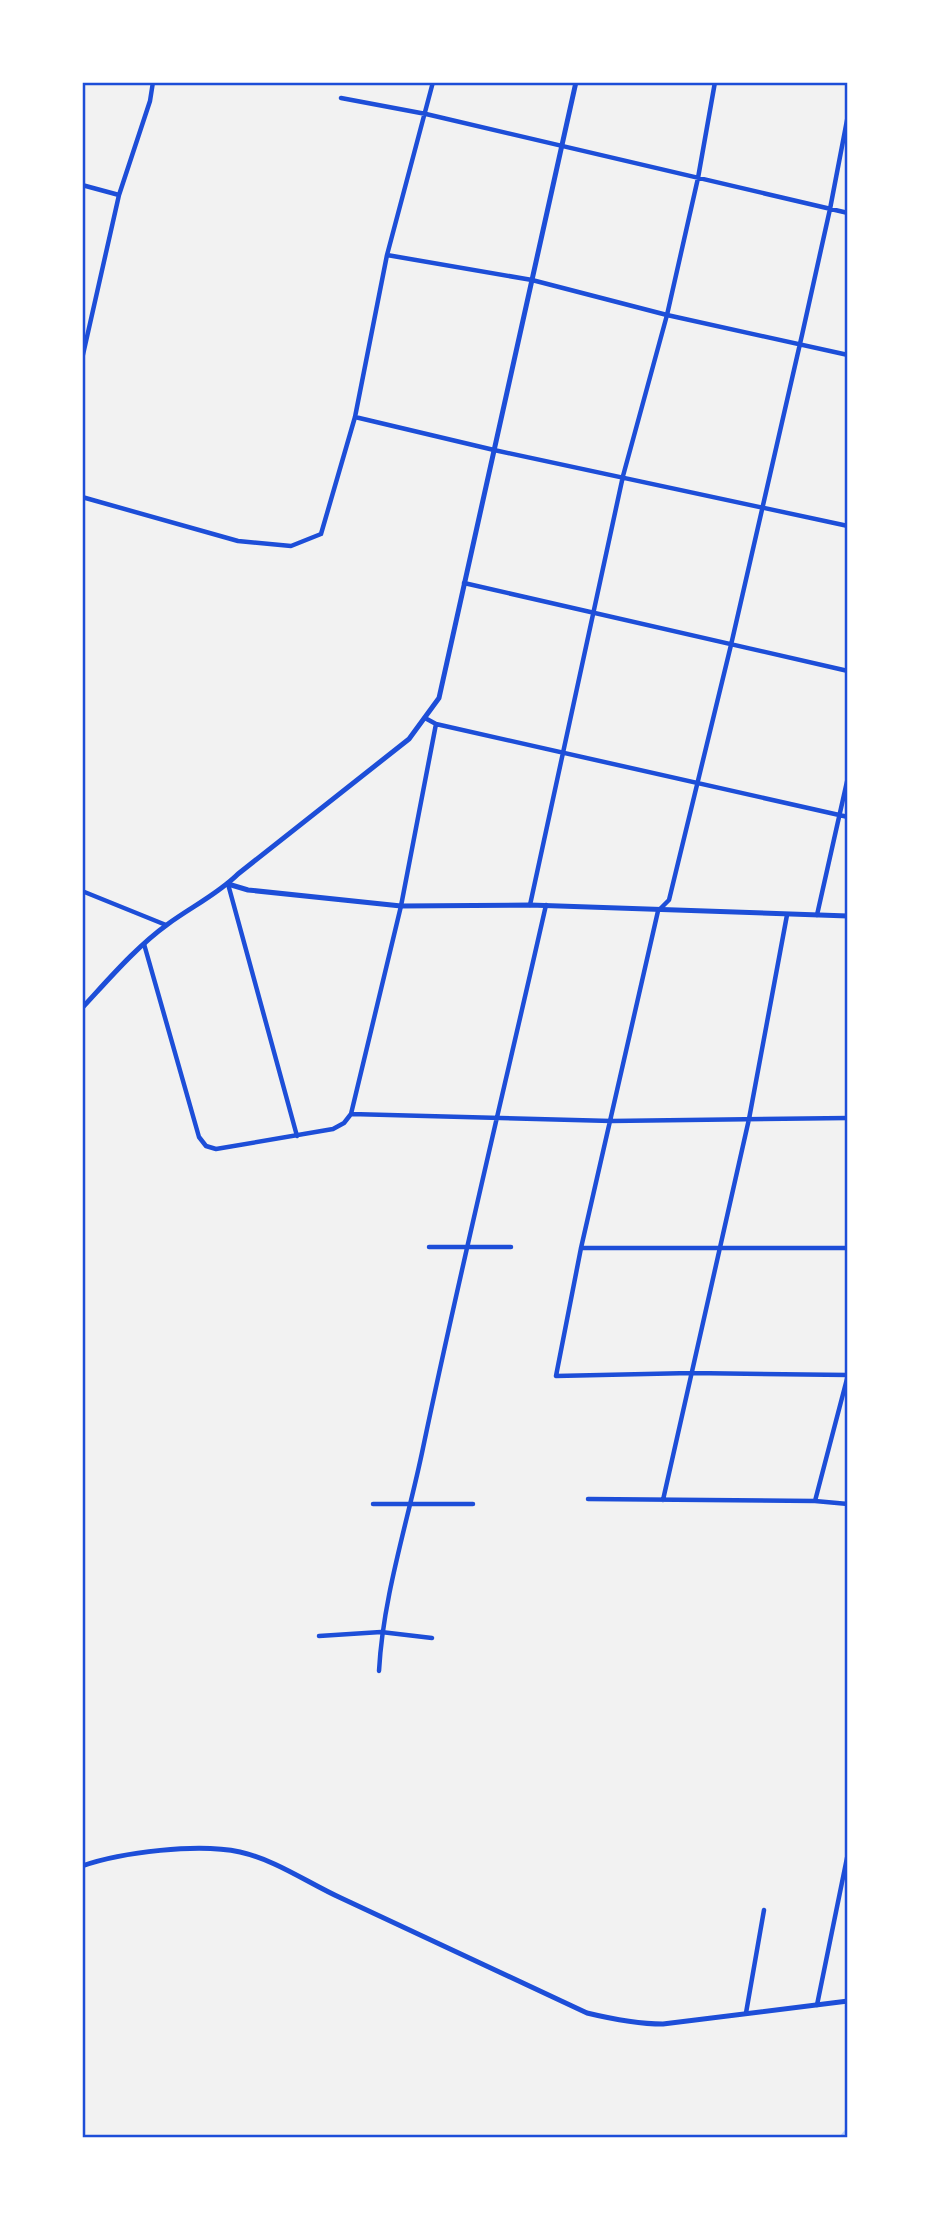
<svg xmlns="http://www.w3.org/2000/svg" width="930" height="2220" font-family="'Roboto Condensed',sans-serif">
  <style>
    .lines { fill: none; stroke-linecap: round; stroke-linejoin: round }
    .stream { stroke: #bfd3fe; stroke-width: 2.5 }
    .minor { stroke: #1d4ed8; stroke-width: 4.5 }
    .tertiary { stroke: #1d4ed8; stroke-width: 5 }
    .neatline { fill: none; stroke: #1d4ed8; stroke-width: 2.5 }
  </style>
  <rect width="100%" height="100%" fill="#f2f2f2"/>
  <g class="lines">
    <path class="stream" d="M840,2138l8,-10"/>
    <path class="minor" d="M341,98l85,16 422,99
      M848,115l-18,94 -28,126 -71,310 -62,255 -11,11 -77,337 -25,128 135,-3 157,2
      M82,185l37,10
      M387,255l145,25 135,35 181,40
      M82,359l37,-164 31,-94 3,-19
      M355,417l139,33 354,76
      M82,497l156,44 53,5 30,-12 34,-117 32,-162 46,-173
      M464,583l384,88
      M425,718l11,6 412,93
      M228,884l69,252
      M82,891l84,34
      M530,905l93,-429 44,-161 31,-137 17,-96
      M817,915l31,-138
      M144,944l55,193 7,9 10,3 117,-20 11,-6 7,-9 50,-208 35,-182
      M351,1114l260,7 237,-3
      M429,1247h82
      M581,1248h267
      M588,1499l227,2 33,3
      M663,1500l86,-381 38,-204
      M815,1501l33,-126
      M373,1504h100
      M319,1636l62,-4 51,6
      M379,1671c4,-75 29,-150 44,-223 38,-182 82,-362 123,-543
      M817,2005l31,-152
      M746,2013l18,-103"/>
    <path class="tertiary" d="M228,884l20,6 153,16 129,-1 318,11
      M82,1008c27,-29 54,-61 86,-84 23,-17 50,-30 70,-50l171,-135 30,-41 137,-616
      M82,1866c40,-14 116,-23 158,-14 36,8 68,31 101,46 82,39 164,77 246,115 25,6 49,11 76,11l185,-23"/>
  </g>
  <rect width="930" height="2220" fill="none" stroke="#ffffff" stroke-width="168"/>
  <rect x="84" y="84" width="762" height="2052" class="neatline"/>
</svg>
